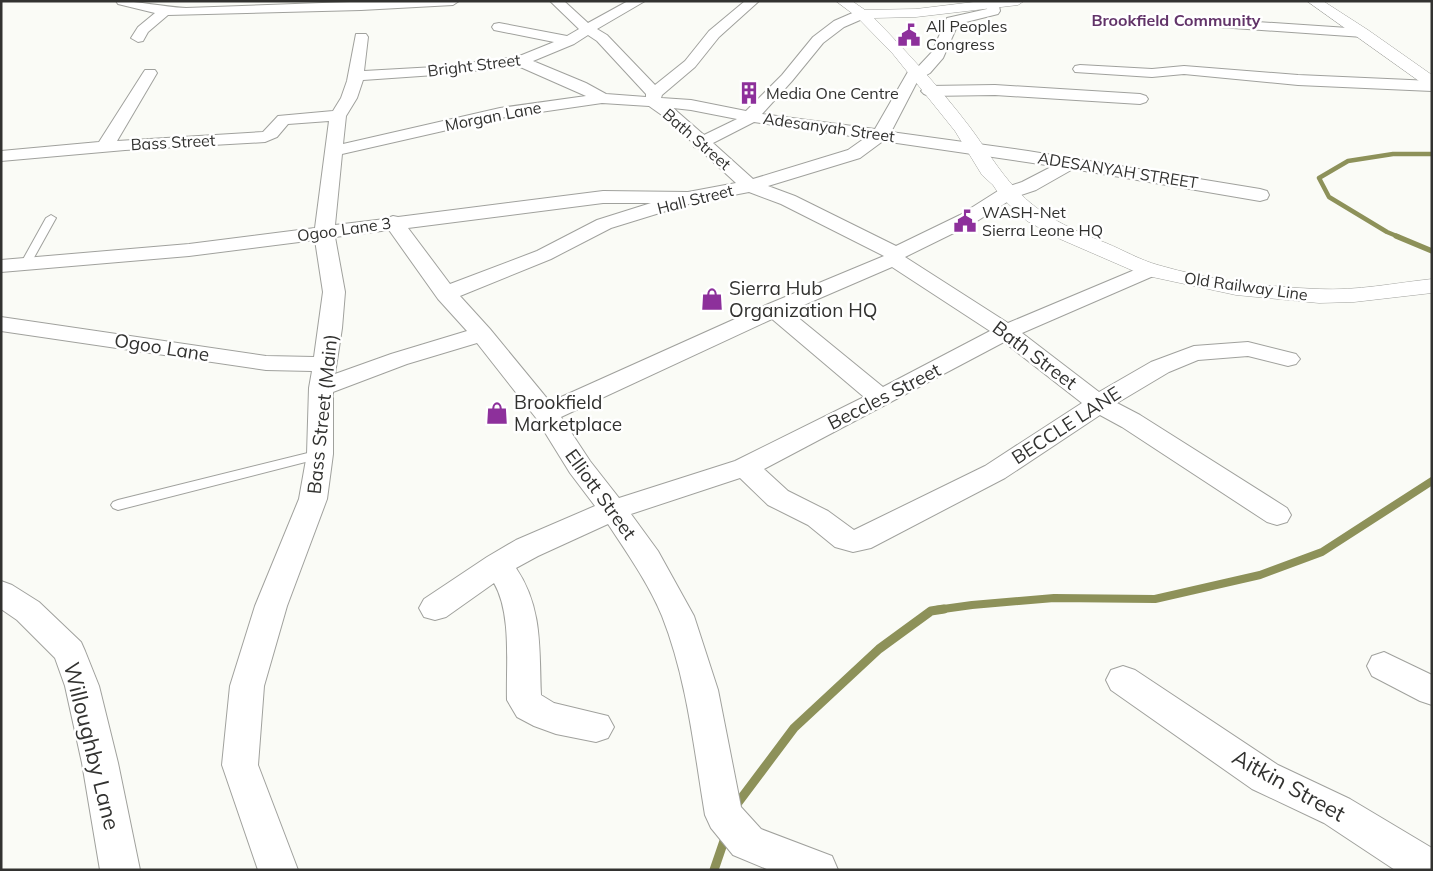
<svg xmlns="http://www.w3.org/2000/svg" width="1433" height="871" font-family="Mulish,sans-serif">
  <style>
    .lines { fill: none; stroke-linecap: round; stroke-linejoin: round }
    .stream-far3 { stroke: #8d9159; stroke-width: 4.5 }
    .stream-far2 { stroke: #8d9159; stroke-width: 5.5 }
    .stream-far1 { stroke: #8d9159; stroke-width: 8 }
    .stream { stroke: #8d9159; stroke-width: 9 }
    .lane-casing { stroke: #a0a19d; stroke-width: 2 }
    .street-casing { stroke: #a0a19d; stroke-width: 2 }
    .secondary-casing { stroke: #a0a19d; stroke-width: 1 }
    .lane { fill: #fff; fill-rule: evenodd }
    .street { fill: #fff; fill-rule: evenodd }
    .secondary { fill: #fff; fill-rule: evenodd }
    .labels { text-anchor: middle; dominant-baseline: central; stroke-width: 5; stroke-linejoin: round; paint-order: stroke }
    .far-neighbourhood-label { font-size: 16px; font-weight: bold; fill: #623469; stroke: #fff }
    .far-poi-label { font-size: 16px; fill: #323230; stroke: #fff; text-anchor: start }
    .far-street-label { font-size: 16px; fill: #323230; stroke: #fff }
    .poi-label { font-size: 19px; fill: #323230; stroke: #fff; text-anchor: start }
    .street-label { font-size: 19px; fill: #323230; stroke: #fff }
    .near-street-label { font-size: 22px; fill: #323230; stroke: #fff }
  </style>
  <rect width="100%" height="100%" fill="#fafbf6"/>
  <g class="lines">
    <path class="stream-far3" d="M1399,237l-12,-5 -58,-35 -10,-19 29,-17 45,-7h39"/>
    <path class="stream-far2" d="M1396,236l36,15"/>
    <path class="stream-far1" d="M936,610l36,-5 82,-7 101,1 105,-24 62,-23 110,-71"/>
    <path class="stream" d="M734,808l60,-80 85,-79 52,-38 13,-2
      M714,870l12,-35"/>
    <defs>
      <path id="lane" d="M51,215l5,3 -25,45 -5,3 -4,-1 -1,-2 25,-45z
        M320,450l6,4 -1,3 -207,53 -5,-2 -2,-3 2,-3 5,-2z"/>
      <path id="street" d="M116,1c24,0 46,6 70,7l191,-7h82l-6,4 -92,5 -193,5 -20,17 -5,9 -5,1 -7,-4 7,-11 17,-14 -37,-9z
        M550,1h14l24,22 40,-22h17l-48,28 10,6 48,50 30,-24 24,-30 36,-30h14l-40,36 -24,30 -33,28 -1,3 30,2 55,11 36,-36 31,-38 21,-16 23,-10h10l2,3 -2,3 -23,10 -21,16 -31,38 -30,33 113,15 34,-59 7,-1 16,-17 15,-34 40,-9 1,-8h10l2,10 -2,3 -40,10 -15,34 -13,15 -12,7 -27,52 137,19 232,38 7,2 2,4 -2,4 -7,2 -187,-32 -37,21 -21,7 -41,26 -69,34 103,66 136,-57 7,-2 7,2 4,4 -4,4 -136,59 77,59 52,-30 43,-16 54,-4 48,12 4,5 -4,5 -8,2 -40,-10 -50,4 -29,12 -52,31 23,12 147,93 4,7 -4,7 -10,3 -10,-3 -145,-95 -22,-12 -95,63 -134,70 -18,4 -18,-5 -27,-22 -40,-20 -28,-27 -109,36 27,37 36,65 24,74 23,117 20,22 71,27 6,14h-69l-36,-15 -22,-27 -6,-13c-11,-66 -18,-136 -43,-199 -13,-32 -35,-63 -54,-92l-70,32 -22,12c27,40 23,81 25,127l13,8 54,13 6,11 -6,11 -12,4 -40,-8 -22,-8 -17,-9 -10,-17c-1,-35 5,-86 -13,-117l-48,34 -11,3 -11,-3 -5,-9 5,-9 63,-42 29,-17 79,-34 -25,-33 -34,-55 -59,-75 -70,21 -74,28v62l-6,45 -40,107 -23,80 -6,79 40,105h-40l-36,-105 8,-79 25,-80 44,-107 8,-45 2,-66 3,-17 -46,-1 -265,-39v-14l265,39 48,1 9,-65 -8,-52 -126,16 -188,16v-12l188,-16 126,-16 14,-107 -41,3 -11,13 -12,5 -140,8 -124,11v-10l98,-9 44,-69 2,-3h10l2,3 -40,68 146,-9 15,-16 55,-5 8,-13 6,-17 9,-47h10l2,3 -4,34 71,-4 82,-10 37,-15 -60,-12 -2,-3 2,-3 5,-1 68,13 12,-7zM588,35l9,6 49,53v3l-40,-3 -20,-11 -53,-22 41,-17zM518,66l68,30 -86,12 -157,36 3,-28 11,-18 6,-18 72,-5zM602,103l47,3 17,12 26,24 2,5 4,1 38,35 -48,9 -85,-1 -205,26 -5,-1 -8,3 -50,6 7,-71 158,-36zM673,108l18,2 46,9 -33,16zM754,122l111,16 -17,12 -95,29 -40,-36zM883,141l170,25 -31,16 -21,7 -41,26 -64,31 -101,-50 -27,-10 92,-28zM749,192l32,12 103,52 -118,49 -216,97 -60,-73 -30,-33 91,-37 60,-31 81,-25zM603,203h48l-54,17 -60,31 -87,33 -42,-56zM389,230l49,69 29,32 -76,23 -56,20 7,-46 3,-36 -10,-55zM892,267l98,64 -107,56 -93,-76zM772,319l92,78 -129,64 -116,37 -29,-37 -29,-44zM1004,342l78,61 -97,63 -131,64 -26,-19 -40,-20 -24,-22z
        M1196,18l167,11 7,4 -7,4 -172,-12 -2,-3z
        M1080,65l72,4 32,-3 114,9 134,6v10l-134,-6 -114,-11 -32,3 -77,-5 -2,-3 2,-3z
        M995,85l145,9 6,2 2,3 -2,3 -6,2 -145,-9 -66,1 -5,-2 -3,-3 3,-3 5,-2z
        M1,581l11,4 27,17 42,40 4,9 14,35 19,77 22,107h-40l-18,-107 -17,-77 -10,-28 -38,-38 -16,-11z
        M1384,652l48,23v30l-12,-4 -48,-25 -5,-10 5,-10z
        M1123,666l12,4 143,95 72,34 82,49v22h-37l-71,-47 -72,-34 -141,-99 -5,-10 5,-10z"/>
      <path id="secondary" d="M836,1h16l13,9 51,-1 66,-8h42l-6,4 -102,12 -42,1c33,34 66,70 95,108 16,21 29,44 47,63 24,27 57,41 90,54 17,7 34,17 52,22 51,15 108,22 161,24 37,2 76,-6 113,-10v14l-78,9 -35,1 -83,-8 -93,-20 -83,-36 -33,-18 -26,-24 -8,-12 -11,-10 -27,-44 -62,-77 -36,-37z
        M1307,1h16l45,29 64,45v13l-6,-2z"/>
    </defs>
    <use href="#lane" class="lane-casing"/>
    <use href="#street" class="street-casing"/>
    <use href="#secondary" class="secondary-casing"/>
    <use href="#lane" class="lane"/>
    <use href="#street" class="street"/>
    <use href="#secondary" class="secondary"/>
  </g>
  <defs>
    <symbol id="civic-bare" viewBox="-9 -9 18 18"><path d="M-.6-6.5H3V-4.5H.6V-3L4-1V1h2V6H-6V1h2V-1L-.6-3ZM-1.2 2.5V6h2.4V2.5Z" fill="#8d309b" stroke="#fff" stroke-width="2.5" paint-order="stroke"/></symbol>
    <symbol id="building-bare" viewBox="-9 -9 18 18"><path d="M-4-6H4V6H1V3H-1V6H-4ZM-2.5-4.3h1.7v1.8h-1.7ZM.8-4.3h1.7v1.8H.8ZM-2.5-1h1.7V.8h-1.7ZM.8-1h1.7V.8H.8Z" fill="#8d309b" stroke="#fff" stroke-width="2.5" paint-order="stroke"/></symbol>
    <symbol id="shop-bare" viewBox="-9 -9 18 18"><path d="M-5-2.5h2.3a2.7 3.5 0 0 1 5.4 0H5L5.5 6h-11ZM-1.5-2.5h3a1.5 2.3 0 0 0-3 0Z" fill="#8d309b" stroke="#fff" stroke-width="2.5" paint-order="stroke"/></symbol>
  </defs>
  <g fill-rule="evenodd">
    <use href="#civic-bare" x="893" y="19" width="32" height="32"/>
    <use href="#building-bare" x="733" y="77" width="32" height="32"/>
    <use href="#civic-bare" x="949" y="205" width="32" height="32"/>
    <use href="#shop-bare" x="696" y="283" width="32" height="32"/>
    <use href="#shop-bare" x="481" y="397" width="32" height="32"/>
  </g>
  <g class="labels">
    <g class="far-neighbourhood-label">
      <text x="1176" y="20">Brookfield Community</text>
    </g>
    <g class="far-poi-label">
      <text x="926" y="26">All Peoples<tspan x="926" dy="18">Congress</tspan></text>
      <text x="766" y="93">Media One Centre</text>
      <text x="982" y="212">WASH-Net<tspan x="982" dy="18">Sierra Leone HQ</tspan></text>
    </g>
    <g class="far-street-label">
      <text transform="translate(474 65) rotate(-7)">Bright Street</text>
      <text transform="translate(493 116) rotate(-11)">Morgan Lane</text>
      <text transform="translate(829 127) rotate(8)">Adesanyah Street</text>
      <text transform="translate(697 139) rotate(41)">Bath Street</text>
      <text transform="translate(173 142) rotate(-3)">Bass Street</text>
      <text transform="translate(1118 170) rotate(9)">ADESANYAH STREET</text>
      <text transform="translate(695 199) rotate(-14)">Hall Street</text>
      <text transform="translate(344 229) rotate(-8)">Ogoo Lane 3</text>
      <text transform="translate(1246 286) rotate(8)">Old Railway Line</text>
    </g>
    <g class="poi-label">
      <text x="729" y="288">Sierra Hub<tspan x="729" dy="22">Organization HQ</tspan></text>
      <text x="514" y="402">Brookfield<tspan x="514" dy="22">Marketplace</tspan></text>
    </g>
    <g class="street-label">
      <text transform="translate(162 347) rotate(9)">Ogoo Lane</text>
      <text transform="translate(1035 355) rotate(37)">Bath Street</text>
      <text transform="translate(884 396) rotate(-27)">Beccles Street</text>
      <text transform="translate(322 414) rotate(-84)">Bass Street (Main)</text>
      <text transform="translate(1066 425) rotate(-33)">BECCLE LANE</text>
      <text transform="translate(601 494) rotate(54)">Elliott Street</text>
    </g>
    <g class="near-street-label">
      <text transform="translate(92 746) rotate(76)">Willoughby Lane</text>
      <text transform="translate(1289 785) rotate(29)">Aitkin Street</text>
    </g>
  </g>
  <rect width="1433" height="871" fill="none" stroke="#323230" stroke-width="5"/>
</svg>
